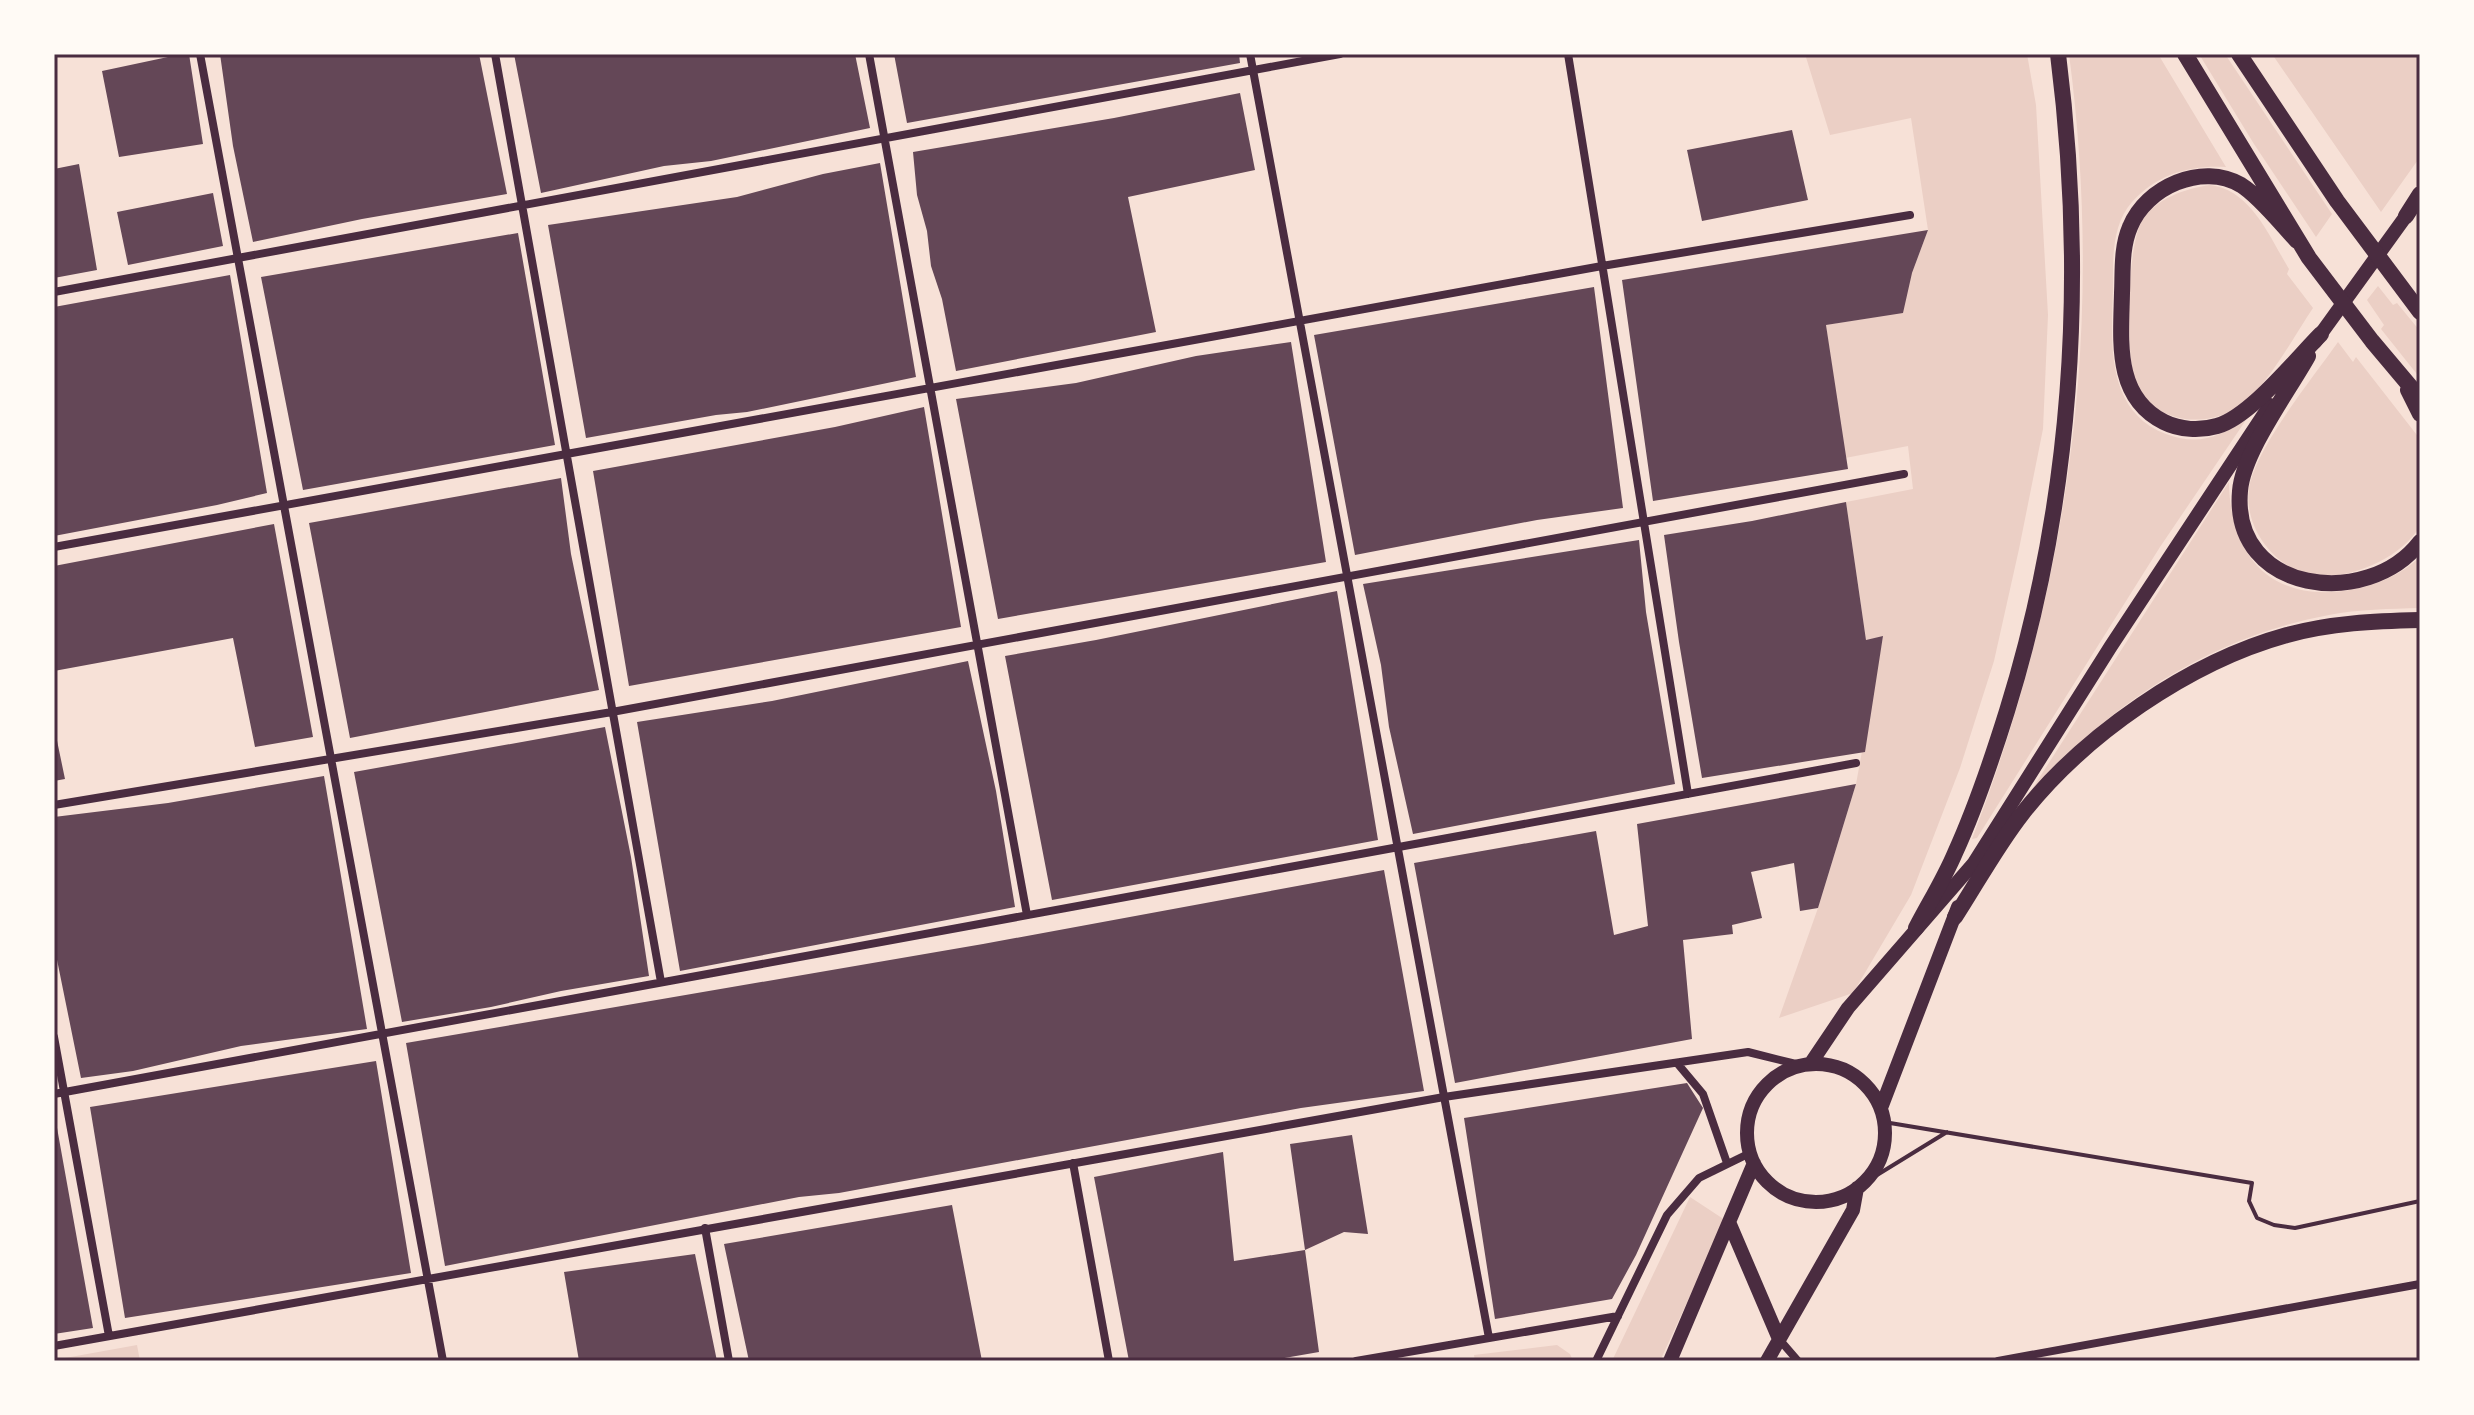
<svg xmlns="http://www.w3.org/2000/svg" width="2474" height="1415" font-family="'Source Serif 4',serif">
  <style>
    .green { fill: #ebcfc5 }
    .building { fill: #644757 }
    .lines { fill: none; stroke-linecap: round; stroke-linejoin: round }
    .service { stroke: #4a2c40; stroke-width: 4 }
    .minor { stroke: #4a2c40; stroke-width: 8 }
    .primary { stroke: #4a2c40; stroke-width: 14 }
    .motorway { stroke: #4a2c40; stroke-width: 16 }
    .neatline { fill: none; stroke: #4a2c40; stroke-width: 3 }
  </style>
  <rect width="100%" height="100%" fill="#f7e1d7"/>
  <path class="green" d="M1805,54h222l9,51 12,210 -5,114 -24,120 -25,112 -34,107 -49,127 -58,98 -74,25 39,-110 38,-124 27,-147 -17,3 -20,-138 67,-13 -5,-43 -63,12 -19,-133 49,-8 37,-44 16,-43 -17,-112 -81,17z
    M2069,54h89l68,113c-36,-2 -69,7 -94,35 -21,24 -19,59 -19,88 -2,54 -7,121 53,144 33,12 52,3 80,-14l-86,127 -183,291 -5,1c98,-255 133,-513 97,-785z
    M2199,54h26l107,160 -16,23 -62,-93z
    M2272,54h148v103l-39,55z
    M2210,185c41,5 59,51 79,84l-2,5 26,34c-19,28 -46,79 -73,98 -34,24 -92,17 -106,-28 -8,-29 -7,-132 8,-157 14,-23 43,-32 68,-36z
    M2378,286l15,19 4,-2 23,28v47l-39,-49 3,-4 -17,-25z
    M2338,342l15,20 3,-5 64,82v87c-18,31 -66,52 -101,50 -43,-3 -79,-51 -69,-93 11,-42 62,-104 88,-141z
    M2229,482c1,78 46,123 126,107 24,-5 47,-15 65,-32v51c-30,1 -61,1 -91,7 -120,22 -223,91 -302,182z
    M1690,1197l35,23 -65,141h-48z
    M137,1345l3,16h-86v-1z
    M1557,1345l13,9 3,7h-98l-1,-6z"/>
  <path class="building" d="M182,54h7l14,90 -84,13 -17,-86z
    M220,54h259l28,140 -145,25 -109,23 -20,-96z
    M514,54h341l15,74 -159,33 -47,5 -123,27z
    M894,54h345l1,9 -333,60z
    M1240,93l15,77 -127,27 28,135 -200,39 -14,-72 -11,-33 -4,-35 -10,-36 -4,-43 201,-34z
    M1792,130l16,70 -106,21 -15,-71z
    M880,163l36,214 -169,35 -31,3 -130,23 -38,-213 189,-28 86,-23z
    M79,164l18,106 -43,8v-109z
    M213,193l10,53 -95,19 -11,-53z
    M1928,230l-16,43 -9,40 -77,12 22,144 -195,32 -31,-221z
    M518,233l37,212 -252,45 -42,-213z
    M230,275l37,218 -50,12 -163,31v-229z
    M1594,287l29,221 -86,12 -182,35 -41,-220z
    M1291,342l35,220 -328,57 -42,-220 120,-16 120,-27z
    M924,407l37,220 -332,59 -36,-215 242,-44z
    M561,478l10,76 28,136 -249,48 -41,-215z
    M1846,502l20,138 17,-4 -18,116 -163,26 -23,-136 -15,-107 88,-14z
    M274,524l39,213 -58,10 -22,-109 -179,33v-105z
    M1639,540l7,72 29,172 -262,50 -24,-107 -8,-62 -18,-81z
    M1337,591l41,249 -326,60 -47,-244 91,-16z
    M968,661l28,130 19,116 -335,64 -43,-249 135,-21z
    M605,727l26,130 18,119 -88,15 -70,16 -89,15 -48,-250z
    M55,731l10,48 -11,2v-49z
    M324,776l43,253 -126,17 -108,25 -52,7 -27,-133v-128l114,-14z
    M1856,784l-38,124 -18,3 -6,-48 -43,9 11,46 -30,7 1,9 -50,6 9,99 -237,44 -41,-220 182,-32 18,104 34,-9 -11,-102z
    M1384,870l40,221 -123,17 -462,85 -40,4 -354,69 -39,-223 577,-99z
    M376,1061l35,212 -286,45 -35,-211z
    M1687,1083l16,25 -67,147 -24,44 -117,20 -31,-201z
    M54,1111l39,217 -39,6z
    M1352,1135l16,99 -24,-2 -39,18 14,102 -52,9h-138l-35,-184 129,-25 11,109 71,-11 -15,-106z
    M952,1205l30,156h-233l-25,-117z
    M695,1254l22,107h-138l-15,-89z"/>
  <g class="lines">
    <path class="service" d="M1884,1122l368,61 -3,18 8,17 17,7 21,3 125,-27
      M1864,1183l83,-51"/>
    <path class="minor" d="M200,54l243,1307
      M495,54l166,928
      M869,54l158,861
      M1250,54l239,1284
      M1568,54l120,740
      M54,292l1286,-238
      M54,547l1548,-281 308,-51
      M54,805l558,-93 1292,-238
      M54,1037l55,299
      M1677,1063l26,31 24,69
      M54,1094l1802,-331
      M1073,1163l36,198
      M705,1228l24,133
      M1779,1339l19,22
      M54,1346l1390,-249 304,-45 52,13
      M1356,1361l262,-45
      M1596,1361l71,-146 32,-37 51,-25
      M1998,1361l422,-77"/>
    <path class="primary" d="M2315,342l91,-126
      M1811,1063l37,-55 126,-145 137,-217 159,-241
      M1747 1133a69 69 0 1 1 138 0a69 69 0 1 1-138 0Z
      M1881,1108l77,-201
      M1729,1222l50,117
      M1670,1361l84,-198
      M1767,1361l86,-151 4,-22"/>
    <path class="motorway" d="M2185,54l124,204 63,83 48,57
      M2239,54l98,147 83,111
      M2406,216l14,-22
      M2297,241c-16,-17 -37,-44 -56,-56 -39,-23 -95,2 -111,42 -9,21 -7,45 -8,66 -1,48 -8,104 42,129 16,8 36,9 53,4 33,-9 79,-67 104,-92
      M2308,356c-20,36 -65,96 -68,135 -9,103 128,119 180,51
      M2408,390l12,24
      M1955,917c22,-34 42,-71 67,-103 62,-79 167,-152 265,-179 44,-12 88,-14 133,-15
      M1916,928c13,-25 28,-49 39,-75 21,-46 37,-94 52,-142 66,-213 79,-436 51,-657"/>
  </g>
  <rect width="2474" height="1415" fill="none" stroke="#fffaf5" stroke-width="112"/>
  <rect x="56" y="56" width="2362" height="1303" class="neatline"/>
</svg>
